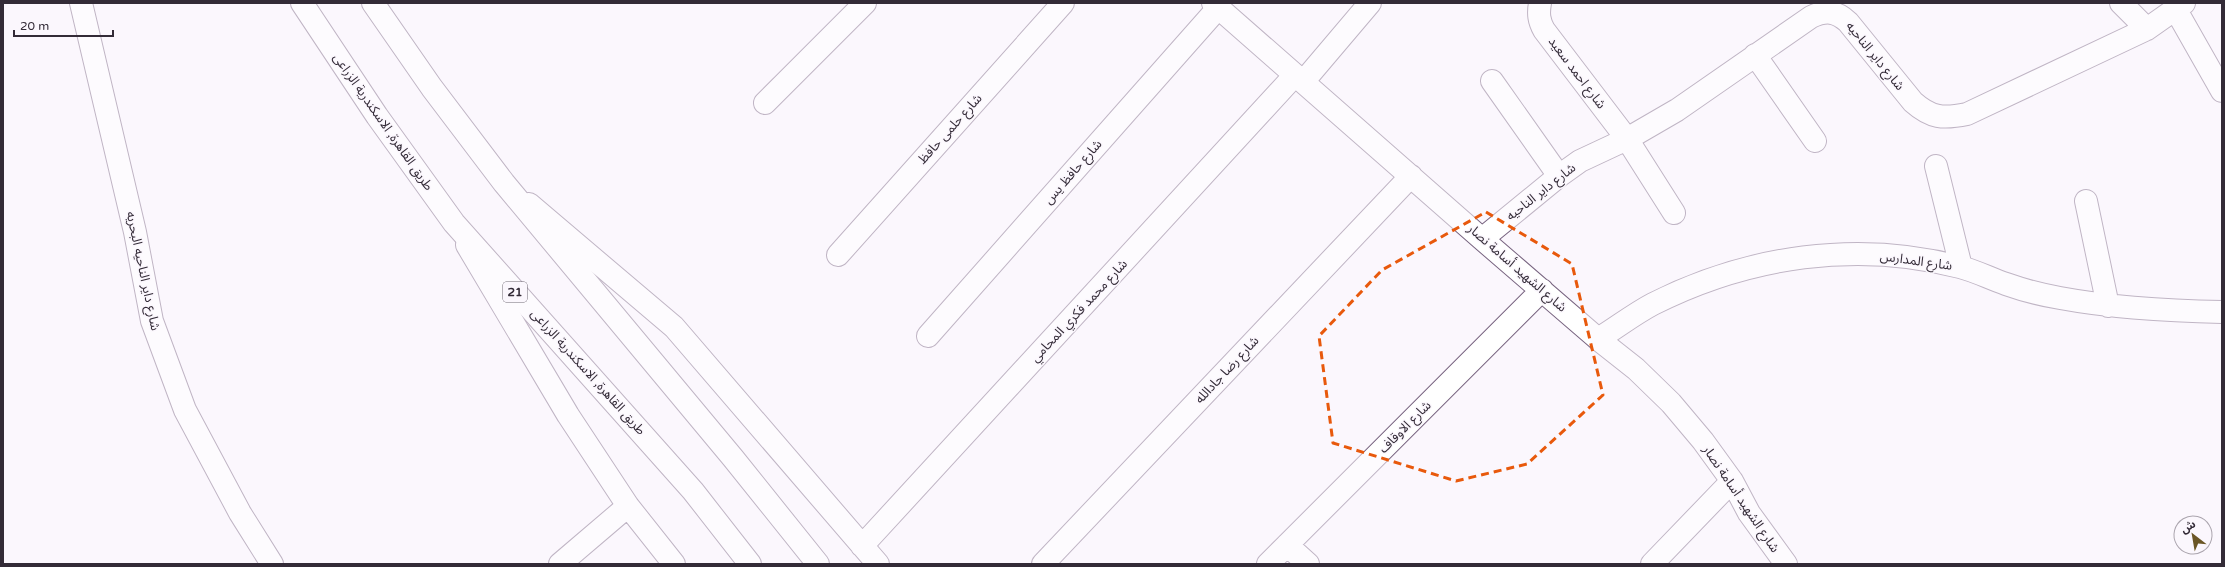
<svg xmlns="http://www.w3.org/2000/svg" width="2225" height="567" font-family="'Varela Round','Noto Sans Arabic',sans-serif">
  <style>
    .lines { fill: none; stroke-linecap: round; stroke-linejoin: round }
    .minor-casing { stroke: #786480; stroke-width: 24 }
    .highway-casing { stroke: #786480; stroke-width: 24 }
    .minor { stroke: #fff; stroke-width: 22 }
    .highway { stroke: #fff; stroke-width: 22 }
    .marked { fill: none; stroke: #e8590c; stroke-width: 3; stroke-dasharray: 8 5; stroke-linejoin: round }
    .labels { text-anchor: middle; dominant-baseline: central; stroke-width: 3; stroke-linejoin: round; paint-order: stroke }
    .shield { fill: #fbf7fd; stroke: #6f6872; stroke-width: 1 }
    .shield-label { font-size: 12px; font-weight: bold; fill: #332b37 }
    .street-label { font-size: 13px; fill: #332b37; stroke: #fbf7fd }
  </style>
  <rect width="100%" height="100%" fill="#fbf7fd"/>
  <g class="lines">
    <defs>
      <path id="minor" d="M81,3l54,229 17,89 33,89 55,103 32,51
        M1213,3l269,236 116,100 38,30 35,34 32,38 29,40 17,32 37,51
        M1540,3c-2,11 -1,18 4,27l83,109 47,74
        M2121,3l26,26
        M2176,10l46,81
        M1755,55l60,86
        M1492,81l67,95
        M1303,82l67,-79
        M765,103l100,-100
        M1936,166l25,101
        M2086,201l22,105
        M529,204l145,123 204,237
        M1482,239l77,-63 21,-15 47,-22 50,-29 134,-93c15,-7 25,-6 37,5l65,80c18,16 30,17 54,12l180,-85 37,-26
        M467,245l101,170 60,91 46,58
        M838,255l225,-252
        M928,336l290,-328
        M1598,339c18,-11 36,-25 55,-35 95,-48 204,-64 307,-37 16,4 31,12 46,17 17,6 36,11 54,14 54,10 107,13 162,14
        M1287,545l21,19
        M862,546l433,-471
        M560,564l68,-58
        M1043,564l368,-388
        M1268,564l274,-274
        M1652,564l80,-83"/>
      <path id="highway" d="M302,3l75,113 77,107 239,268 57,73
        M373,3l59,85 72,95 229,275 85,106"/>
    </defs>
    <use href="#minor" class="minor-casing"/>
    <use href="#highway" class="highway-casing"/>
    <use href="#minor" class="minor"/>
    <use href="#highway" class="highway"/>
  </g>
  <path d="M0 0H2225V567H0ZM1486,212l86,52 31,131 -76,69 -71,17 -123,-38 -14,-107 63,-66z" fill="#fbf7fd" fill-opacity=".55" fill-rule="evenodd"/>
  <path class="marked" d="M1486,212l86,52 31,131 -76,69 -71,17 -123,-38 -14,-107 63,-66z"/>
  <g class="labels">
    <rect class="shield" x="503" y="282" width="24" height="20" rx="3"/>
    <g class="shield-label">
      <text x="515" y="292">21</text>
    </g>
    <g class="street-label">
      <text transform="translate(1875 56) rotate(51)">شارع داير الناحيه</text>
      <text transform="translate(1577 73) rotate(53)">شارع احمد سعيد</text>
      <text transform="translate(383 122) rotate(55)">طريق القاهرة, الاسكندرية الزراعى</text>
      <text transform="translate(950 129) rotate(-48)">شارع حلمى حافظ</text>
      <text transform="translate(1073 172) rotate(-49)">شارع حافظ يس</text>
      <text transform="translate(1541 192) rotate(-38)">شارع داير الناحيه</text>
      <text transform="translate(1916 261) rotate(8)">شارع المدارس</text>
      <text transform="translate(1517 268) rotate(41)">شارع الشهيد أسامة نصار</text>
      <text transform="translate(143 271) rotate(78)">شارع داير الناحيه البحريه</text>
      <text transform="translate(1079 311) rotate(-47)">شارع محمد فكري المحامي</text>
      <text transform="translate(1227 370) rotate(-47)">شارع رضا جادالله</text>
      <text transform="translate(588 372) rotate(48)">طريق القاهرة, الاسكندرية الزراعى</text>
      <text transform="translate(1405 427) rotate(-45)">شارع الاوقاف</text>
      <text transform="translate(1741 499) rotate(56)">شارع الشهيد أسامة نصار</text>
    </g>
  </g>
  <rect width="2225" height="567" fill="none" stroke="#332b37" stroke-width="8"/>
  <g transform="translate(2193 535) rotate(329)"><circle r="19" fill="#fbf7fd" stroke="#aba5ae"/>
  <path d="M0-3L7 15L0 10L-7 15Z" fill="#6b5726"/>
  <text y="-6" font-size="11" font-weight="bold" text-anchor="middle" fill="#332b37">ش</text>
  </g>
  <path d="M14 30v6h99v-6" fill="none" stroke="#332b37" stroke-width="2"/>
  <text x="20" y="30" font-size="12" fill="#332b37" stroke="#fbf7fd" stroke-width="3" paint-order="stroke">20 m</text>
</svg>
